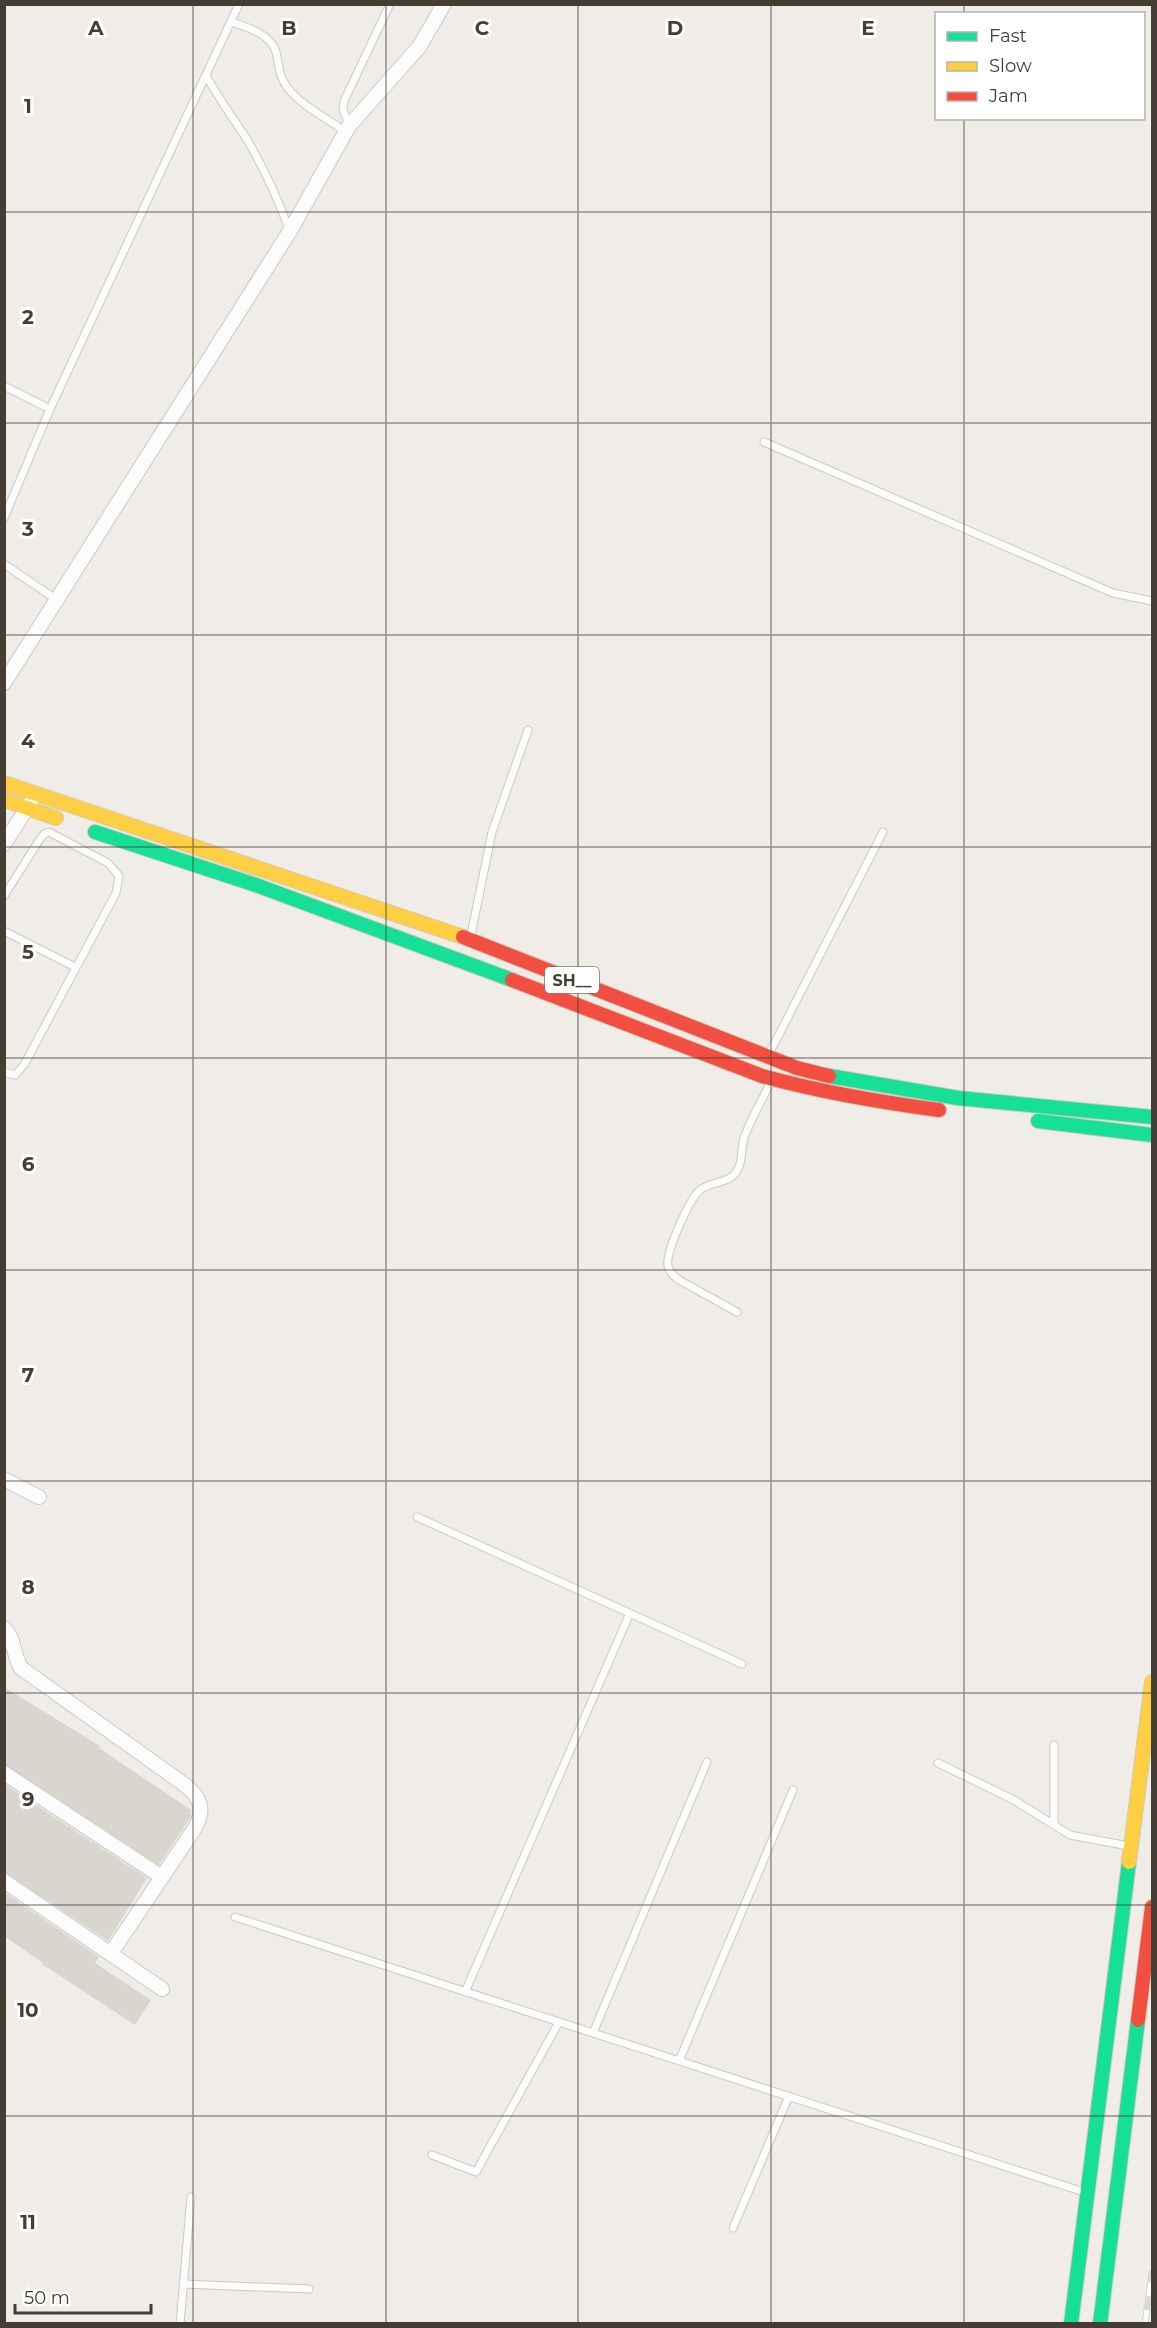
<svg xmlns="http://www.w3.org/2000/svg" width="1157" height="2328" font-family="Montserrat,sans-serif">
  <style>
    .building { fill: #d9d6d0 }
    .lines { fill: none; stroke-linecap: round; stroke-linejoin: round }
    .lane-casing { stroke: #ccc9c4; stroke-width: 9 }
    .street-casing { stroke: #ccc9c4; stroke-width: 16 }
    .fast-casing { stroke: #d2c9b4; stroke-width: 16 }
    .slow-casing { stroke: #d2c9b4; stroke-width: 16 }
    .jam-casing { stroke: #d2c9b4; stroke-width: 16 }
    .lane { stroke: #fdfcfc; stroke-width: 7 }
    .street { stroke: #fdfcfc; stroke-width: 14 }
    .fast { stroke: #16e098; stroke-width: 14 }
    .slow { stroke: #ffcf43; stroke-width: 14 }
    .jam { stroke: #f24e42; stroke-width: 14 }
    .rail-casing { stroke: #d8d8d7; stroke-width: 7 }
    .rail { stroke: #fff; stroke-width: 4.5; stroke-dasharray: 14; stroke-linecap: butt }
    .grid { fill: none; stroke: #453e34; stroke-width: 1.5; stroke-opacity: 0.55 }
    .labels { text-anchor: middle; dominant-baseline: central; stroke-width: 6; stroke-linejoin: round; paint-order: stroke }
    .shield { fill: #fff; stroke: #7d7871; stroke-width: 1.5 }
    .shield-label { font-size: 16px; font-weight: bold; fill: #453e34 }
    .grid-label { font-size: 20px; text-anchor: middle; font-weight: bold; fill: #453e34; stroke: #fff; stroke-width: 6; stroke-linejoin: round; paint-order: stroke }
  </style>
  <rect width="100%" height="100%" fill="#f0ede8"/>
  <path class="building" d="M4,1687l96,59 -1,2 92,62 -1,8 -31,47 -155,-101z
    M4,1784l143,94 -39,63 -104,-69z
    M4,1892l95,65 -4,6 56,37 -16,25 -93,-61 1,-1 -39,-27z"/>
  <g class="lines">
    <defs>
      <path id="lane" d="M231,22c16,5 40,12 45,30 3,12 3,25 11,35 14,19 40,31 59,45
        M206,75c13,25 29,45 43,68 16,28 29,56 40,86
        M349,125l-6,-16 1,-8 46,-97
        M4,386l46,23
        M764,442l349,151 39,8
        M4,518l46,-109 189,-405
        M4,564l53,36
        M4,896l34,-54 6,-8 5,-2 59,31 11,13 -3,17 -92,172 -9,10 -11,-3
        M4,931l71,36
        M471,935l21,-103 36,-102
        M769,1054l114,-222
        M737,1312l-58,-32c-5,-4 -10,-8 -11,-14 -3,-13 22,-68 32,-76 11,-9 29,-6 37,-19 7,-11 3,-24 8,-36 7,-18 18,-36 26,-54
        M417,1517l325,147
        M1054,1745v80
        M938,1763l76,37 56,35 59,11
        M235,1917l849,275
        M465,1992l165,-379
        M593,2033l114,-271
        M679,2061l114,-271
        M432,2155l44,17 83,-150
        M733,2228l56,-132
        M183,2284l126,5
        M180,2324l11,-127"/>
      <path id="street" d="M4,683l286,-452 59,-105 70,-79 25,-43
        M4,844l27,-42
        M4,1479l35,18
        M4,1628c11,11 9,27 17,40l164,117c16,13 20,24 10,43l-84,125
        M4,1773l158,104
        M4,1881l158,108"/>
      <path id="fast" d="M95,832l161,53 256,95
        M829,1076l129,22 194,19
        M1038,1121l114,14
        M1071,2324l58,-462
        M1100,2324l38,-304"/>
      <path id="slow" d="M4,783l459,154
        M4,800l52,18
        M1129,1862l23,-180"/>
      <path id="jam" d="M463,937l334,131 32,8
        M512,980l250,96c58,16 117,26 177,34
        M1138,2020l14,-113"/>
    </defs>
    <use href="#lane" class="lane-casing"/>
    <use href="#street" class="street-casing"/>
    <use href="#fast" class="fast-casing"/>
    <use href="#slow" class="slow-casing"/>
    <use href="#jam" class="jam-casing"/>
    <use href="#lane" class="lane"/>
    <use href="#street" class="street"/>
    <use href="#fast" class="fast"/>
    <use href="#slow" class="slow"/>
    <use href="#jam" class="jam"/>
    <defs>
      <path id="rail" d="M1145,2324l7,-51"/>
    </defs>
    <use href="#rail" class="rail-casing"/>
    <use href="#rail" class="rail"/>
  </g>
  <path class="grid" d="M193,4v2320M386,4v2320M578,4v2320M771,4v2320M964,4v10M964,118v2206M4,212h1148M4,423h1148M4,635h1148M4,847h1148M4,1058h1148M4,1270h1148M4,1481h1148M4,1693h1148M4,1905h1148M4,2116h1148"/>
  <g class="labels">
    <rect class="shield" x="545" y="967" width="54" height="26" rx="4.5"/>
    <g class="shield-label">
      <text x="572" y="980">SH__</text>
    </g>
  </g>
  <g class="grid-label">
    <text x="96" y="35">A</text>
    <text x="289" y="35">B</text>
    <text x="482" y="35">C</text>
    <text x="675" y="35">D</text>
    <text x="868" y="35">E</text>
    <text x="28" y="113">1</text>
    <text x="28" y="324">2</text>
    <text x="28" y="536">3</text>
    <text x="28" y="748">4</text>
    <text x="28" y="959">5</text>
    <text x="28" y="1171">6</text>
    <text x="28" y="1382">7</text>
    <text x="28" y="1594">8</text>
    <text x="28" y="1806">9</text>
    <text x="28" y="2017">10</text>
    <text x="28" y="2229">11</text>
  </g>
  <rect width="1157" height="2328" fill="none" stroke="#453e34" stroke-width="12"/>
  <rect x="935" y="12" width="210" height="108" fill="#ffffff" stroke="#b5b2ae" stroke-width="1.5"/>
  <rect x="947" y="32" width="30" height="9" fill="#16e098" stroke="#b5b2ae" stroke-width="1.5"/>
  <text x="989" y="42" font-size="18" fill="#453e34">Fast</text>
  <rect x="947" y="62" width="30" height="9" fill="#ffcf43" stroke="#b5b2ae" stroke-width="1.5"/>
  <text x="989" y="72" font-size="18" fill="#453e34">Slow</text>
  <rect x="947" y="92" width="30" height="9" fill="#f24e42" stroke="#b5b2ae" stroke-width="1.5"/>
  <text x="989" y="102" font-size="18" fill="#453e34">Jam</text>
  <path d="M15 2304v9h136v-9" fill="none" stroke="#453e34" stroke-width="3"/>
  <text x="24" y="2304" font-size="18" fill="#453e34" stroke="#ffffff" stroke-width="4.5" paint-order="stroke">50 m</text>
</svg>
